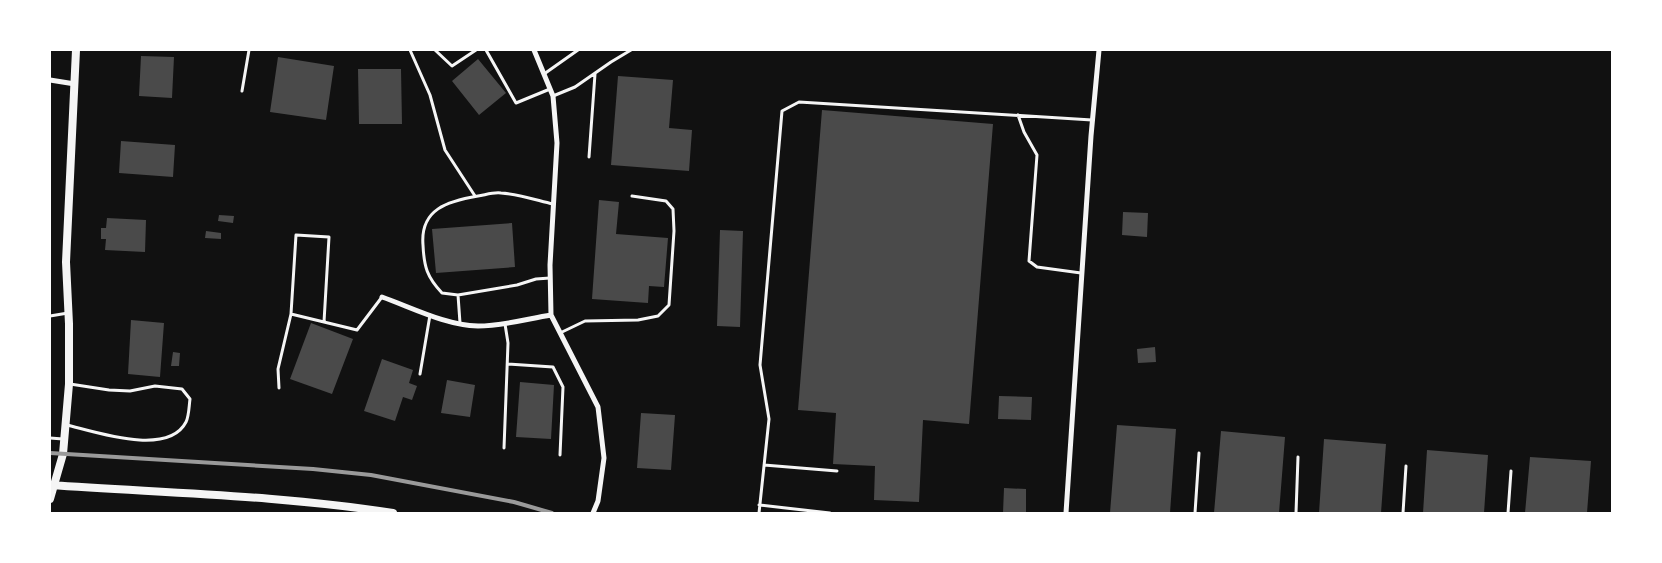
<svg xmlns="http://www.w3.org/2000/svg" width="1662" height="563" font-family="Figtree,sans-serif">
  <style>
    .building { fill: #4a4a4a }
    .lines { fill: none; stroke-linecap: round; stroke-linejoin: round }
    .service { stroke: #f5f5f5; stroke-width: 3 }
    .minor { stroke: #f5f5f5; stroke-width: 5 }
    .tertiary { stroke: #f5f5f5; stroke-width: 8 }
    .rail { stroke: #9a9a9a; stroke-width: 4 }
  </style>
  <rect width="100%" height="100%" fill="#111"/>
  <path class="building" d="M141,56l33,1 -2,41 -33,-2z
    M278,57l56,9 -8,54 -56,-8z
    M478,59l28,34 -27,22 -27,-34z
    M358,69h43l1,55h-43z
    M618,76l55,4 -4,48 23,2 -3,41 -78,-6z
    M822,110l171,14 -24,300 -46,-4 -4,82 -45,-2 1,-34 -42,-2 3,-51 -38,-3z
    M121,141l54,4 -2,32 -54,-4z
    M599,200l20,2 -3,32 52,4 -4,49 -15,-1 -1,17 -56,-4z
    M1123,212l25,1 -1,24 -25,-2z
    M219,215l15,1 -1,7 -15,-2z
    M107,218l39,2 -1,32 -40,-2 1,-11h-5v-11h5z
    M512,223l3,44 -79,6 -4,-44z
    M720,230l23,1 -3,96 -23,-1z
    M206,231l15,2v6l-16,-1z
    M131,320l33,3 -4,54 -32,-3z
    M311,323l42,16 -21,55 -42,-15z
    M1155,347l1,15 -18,1 -1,-14z
    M173,352l7,1 -1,13h-8z
    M382,359l31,11 -4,13 8,3 -5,14 -9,-3 -8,24 -31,-10z
    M447,380l28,5 -5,32 -29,-4z
    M520,382l34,3 -3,54 -35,-2z
    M999,396l33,1 -1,23 -33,-1z
    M641,413l34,2 -4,55 -34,-2z
    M1117,425l59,4 -6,84h-60z
    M1221,431l64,6 -6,76h-65z
    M1324,439l62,5 -5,69h-62z
    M1427,450l61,5 -4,58h-61z
    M1530,457l61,4 -4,52h-62z
    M1004,488l22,1v24h-23z"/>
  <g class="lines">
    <path class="service" d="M410,50l20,45 15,55 30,46
      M435,50l17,16 24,-16
      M486,50l30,53 34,-14
      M544,74l34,-24
      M242,91l7,-41
      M553,96l22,-9 36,-25 20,-12
      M1018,115l6,17 13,23 -8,106 8,6 44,6
      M589,157l6,-83
      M458,295l-16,-2c-15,-16 -18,-26 -19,-48 -3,-36 25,-44 55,-49 7,-1 15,-4 23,-3 17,1 35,7 52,11
      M50,316l18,-3
      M324,322l5,-85 -33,-2 -5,79 66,16 25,-33
      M460,323l-2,-28 59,-10 19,-6 14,-1
      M560,333l25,-12 53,-1 20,-4 11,-11 5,-74 -1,-22 -7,-8 -34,-5
      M507,364l46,3 10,20 -3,68
      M420,374l10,-59
      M279,388l-1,-19 13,-55
      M67,425c29,7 101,32 119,-3 3,-6 3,-16 4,-23l-8,-10 -27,-3 -25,5 -21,-1 -39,-6
      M50,438l13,1
      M504,448l4,-105 -3,-19
      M764,465l73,6
      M759,505l71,8
      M759,513l10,-94 -9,-54 22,-254 17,-9 293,18
      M1195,513l4,-60
      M1296,513l2,-56
      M1403,513l3,-47
      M1508,513l3,-42"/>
    <path class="minor" d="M534,50l19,46 4,47 -7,122 1,50 47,92 6,51 -6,43 -5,12
      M50,80l25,4
      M382,297c31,11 63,28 96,29 24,0 49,-7 73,-11
      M1066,513l25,-377 8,-86"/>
    <path class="tertiary" d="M50,485c114,8 230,10 343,28
      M50,499l13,-45 6,-70v-60l-3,-62 10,-212"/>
    <path class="rail" d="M50,453l263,16 58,6 143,27 38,11"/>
  </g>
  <rect width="1662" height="563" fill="none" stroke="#ffffff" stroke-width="102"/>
</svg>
